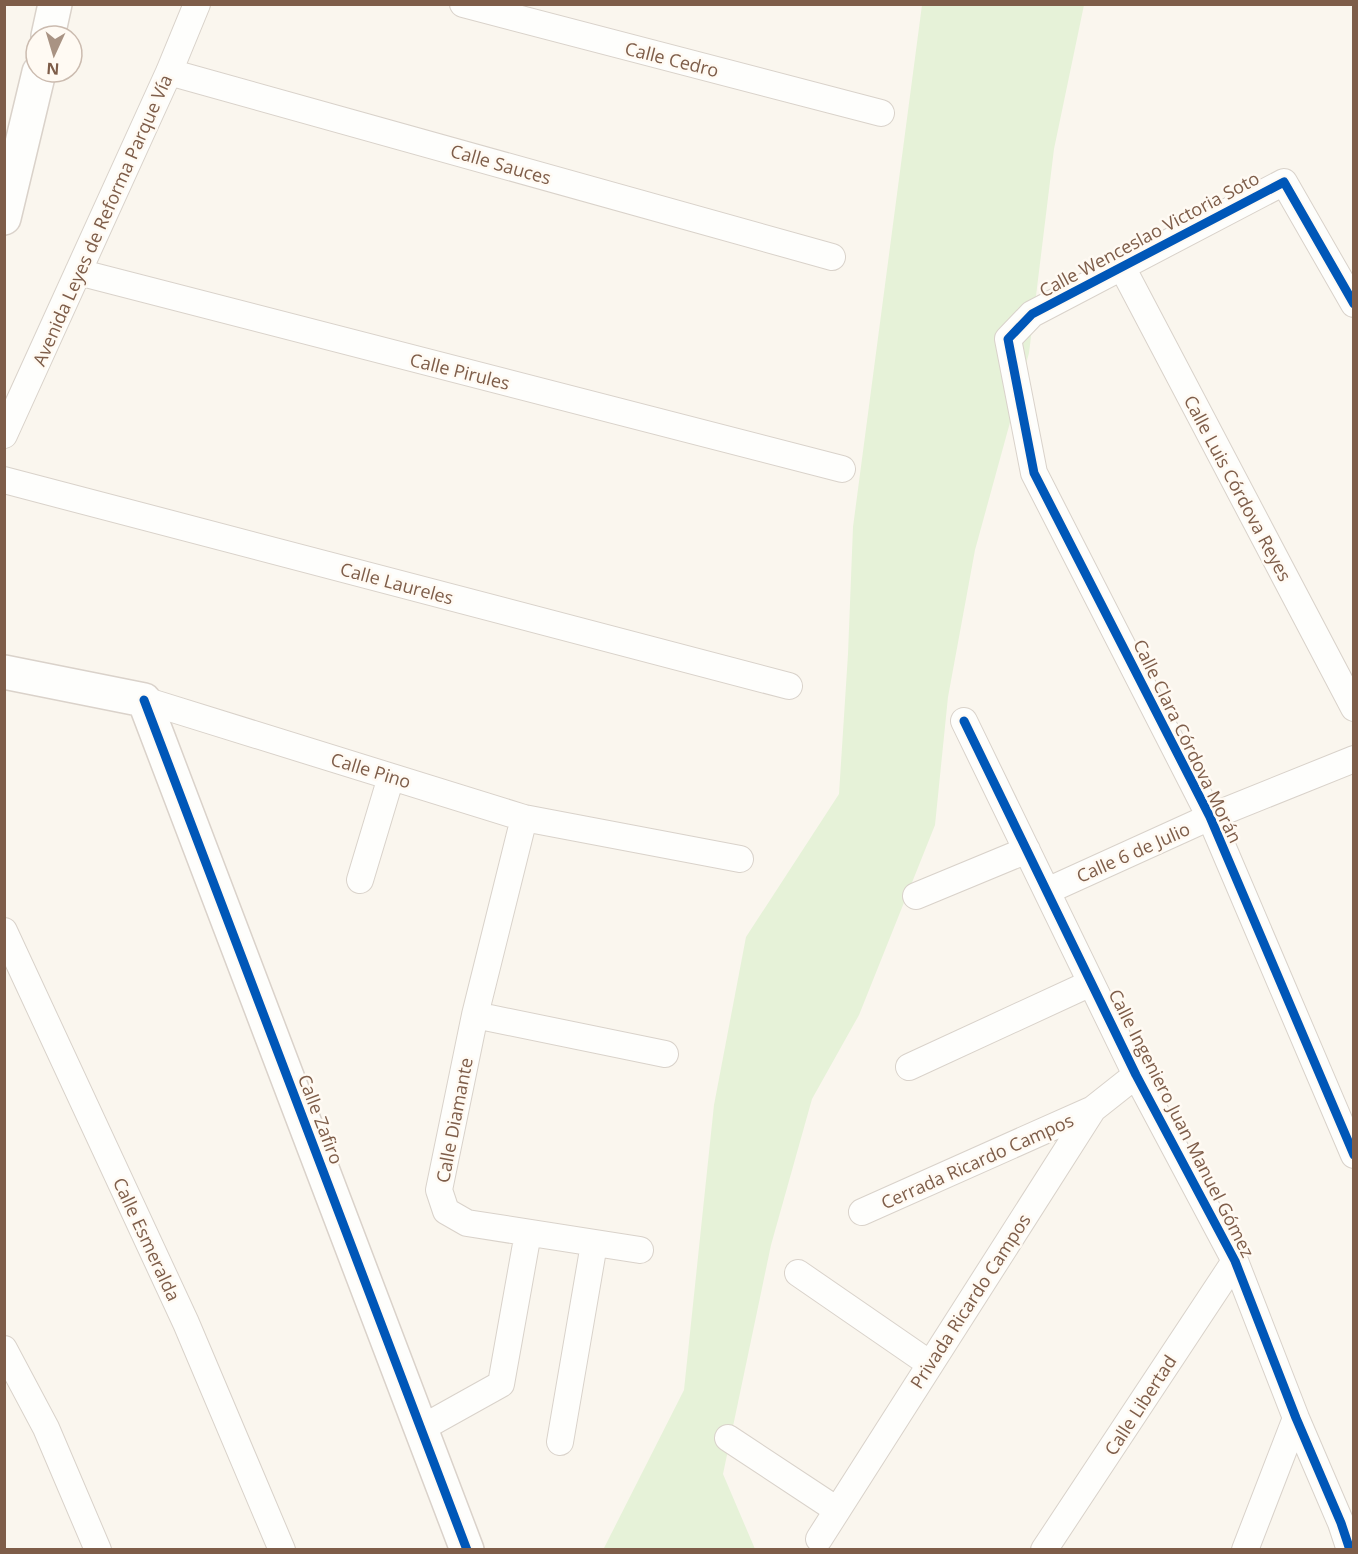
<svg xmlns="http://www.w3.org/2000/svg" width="1358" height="1554" font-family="'Open Sans',sans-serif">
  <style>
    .green { fill: #e6f2d8 }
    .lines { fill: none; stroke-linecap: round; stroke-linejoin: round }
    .street-casing { stroke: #d9d2ca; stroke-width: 28 }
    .secondary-casing { stroke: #dad2ca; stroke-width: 36 }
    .street { stroke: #fefefc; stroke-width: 26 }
    .secondary { stroke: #fefefc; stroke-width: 33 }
    .cycleway-casing { stroke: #fffaf3; stroke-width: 13 }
    .cycleway { stroke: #0057b8; stroke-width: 9 }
    .labels { text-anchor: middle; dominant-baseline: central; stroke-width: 5; stroke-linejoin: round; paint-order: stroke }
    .street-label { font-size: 18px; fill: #7e5d49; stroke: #fffaf3 }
  </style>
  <rect width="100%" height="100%" fill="#faf6ee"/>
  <path class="green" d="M922,5h162l-30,144 -25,204 -54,197 -27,147 -13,128 -76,190 -47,84 -41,146 -48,229 32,75 -152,1 81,-160 30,-285 32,-168 93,-143 9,-140 5,-127z"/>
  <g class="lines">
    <defs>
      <path id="street" d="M463,4l418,109
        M169,72l663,185
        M1122,267l232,441
        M78,272l764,197
        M1354,304l-70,-122 -252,132 -24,25 26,134 176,344 144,338
        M4,435l165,-363 28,-68
        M4,480l785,206
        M144,700l380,118 216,41
        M964,721l172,354 99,186 61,157 45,105 9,27
        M524,818l-49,197 -36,175 7,21 21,12 173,27
        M360,880l31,-103
        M1047,891l163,-74 144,-58
        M916,896l111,-46
        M4,931l182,392 96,227
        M475,1015l190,39
        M909,1067l182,-84
        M862,1212l231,-103
        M798,1273l132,91
        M4,1349l42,79 52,122
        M422,1428l79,-44 27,-151
        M728,1438l109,72
        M560,1442l34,-198
        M819,1539l274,-430 43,-34
        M1044,1550l191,-289
        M1245,1550l51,-132"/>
      <path id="secondary" d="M48,36l7,-32
        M4,218l35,-146
        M4,672l140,28 323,850"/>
    </defs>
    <use href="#street" class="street-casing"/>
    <use href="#secondary" class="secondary-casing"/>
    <use href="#street" class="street"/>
    <use href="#secondary" class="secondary"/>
    <defs>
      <path id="cycleway" d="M1354,304l-70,-122 -252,132 -24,25 26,134 176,344 144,338
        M144,700l323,850
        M964,721l172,354 99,186 61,157 45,105 9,27"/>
    </defs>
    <use href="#cycleway" class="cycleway-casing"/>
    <use href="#cycleway" class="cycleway"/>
  </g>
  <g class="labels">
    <g class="street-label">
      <text transform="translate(672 59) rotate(14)">Calle Cedro</text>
      <text transform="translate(501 164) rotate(16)">Calle Sauces</text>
      <text transform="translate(102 220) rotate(-66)">Avenida Leyes de Reforma Parque Vía</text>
      <text transform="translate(1149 234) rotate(-28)">Calle Wenceslao Victoria Soto</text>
      <text transform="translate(460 371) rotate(14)">Calle Pirules</text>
      <text transform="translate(1238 488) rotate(62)">Calle Luis Córdova Reyes</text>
      <text transform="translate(397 583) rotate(15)">Calle Laureles</text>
      <text transform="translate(1188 741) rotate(64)">Calle Clara Córdova Morán</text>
      <text transform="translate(371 770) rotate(17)">Calle Pino</text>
      <text transform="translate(1133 852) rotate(-24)">Calle 6 de Julio</text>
      <text transform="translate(321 1119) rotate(69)">Calle Zafiro</text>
      <text transform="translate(454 1120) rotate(-79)">Calle Diamante</text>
      <text transform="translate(1182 1123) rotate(63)">Calle Ingeniero Juan Manuel Gómez</text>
      <text transform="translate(977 1161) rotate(-24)">Cerrada Ricardo Campos</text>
      <text transform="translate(147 1239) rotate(65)">Calle Esmeralda</text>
      <text transform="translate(970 1301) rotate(-57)">Privada Ricardo Campos</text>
      <text transform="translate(1140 1405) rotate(-57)">Calle Libertad</text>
    </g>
  </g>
  <rect width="1358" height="1554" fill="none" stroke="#7e5d49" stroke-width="12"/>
  <g transform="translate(54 54) rotate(184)"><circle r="28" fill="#fffaf3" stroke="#cbbbaf" stroke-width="1.5"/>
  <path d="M0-4.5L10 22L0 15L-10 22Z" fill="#a99383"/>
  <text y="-9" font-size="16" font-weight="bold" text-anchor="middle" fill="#7e5d49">N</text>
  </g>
</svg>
